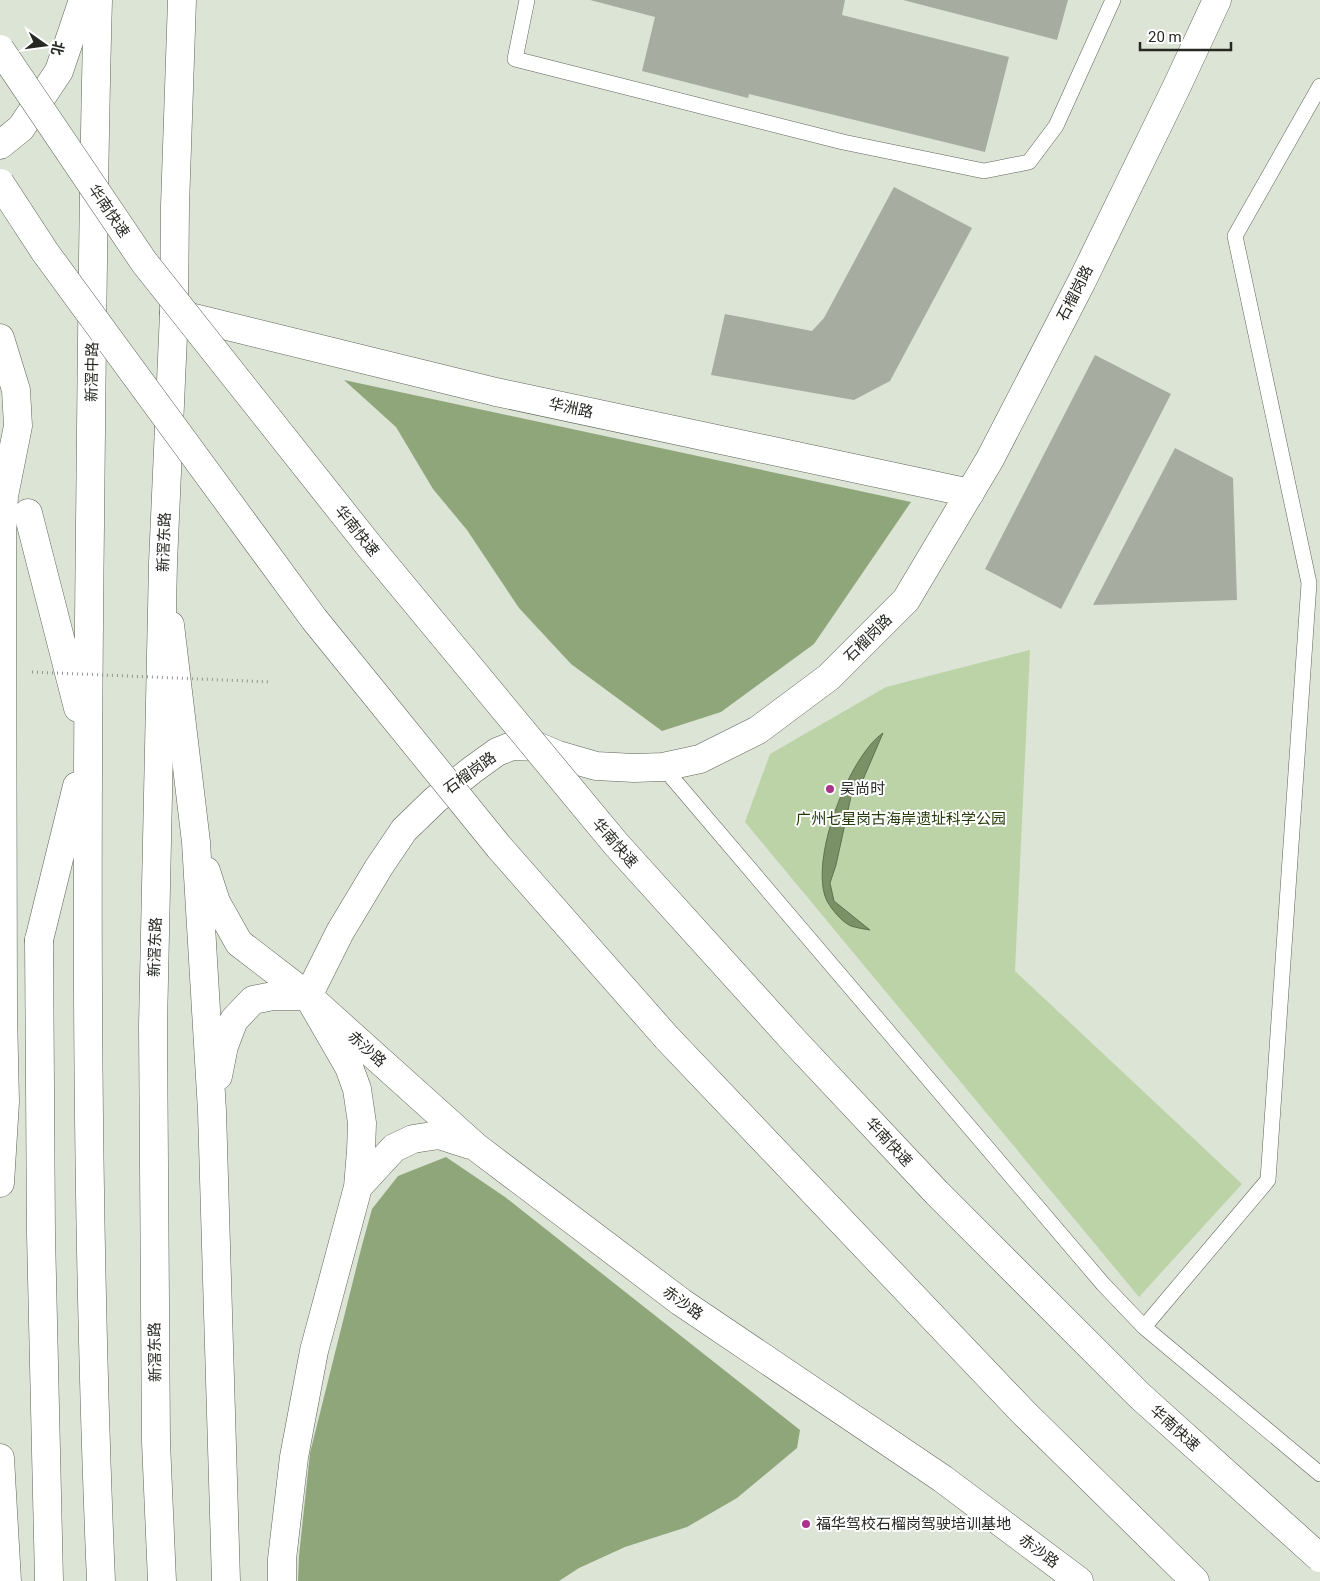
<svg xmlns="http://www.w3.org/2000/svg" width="1320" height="1581" font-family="Roboto,'Noto Sans SC',sans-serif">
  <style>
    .green { fill: #bcd3a7 }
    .forest { fill: #8fa67a }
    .water { fill: #7a9065; stroke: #607151 }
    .building { fill: #a6ada0 }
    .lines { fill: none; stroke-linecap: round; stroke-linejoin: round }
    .lane-casing { stroke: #5e6458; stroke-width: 16 }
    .street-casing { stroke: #5e6458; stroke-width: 29 }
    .secondary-casing { stroke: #5e6458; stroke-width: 29 }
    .highway-casing { stroke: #5e6458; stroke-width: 29 }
    .lane { stroke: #fff; stroke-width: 15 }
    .street { stroke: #fff; stroke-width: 28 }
    .secondary { stroke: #fff; stroke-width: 28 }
    .highway { stroke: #fff; stroke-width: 28 }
    .highway-bridge-casing { stroke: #5e6458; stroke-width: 29; stroke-linecap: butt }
    .path-bridge { stroke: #90968c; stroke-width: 3; stroke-dasharray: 1 4; stroke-linecap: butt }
    .highway-bridge { stroke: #fff; stroke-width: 28 }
    .poi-dot { fill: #ab348b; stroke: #fff; stroke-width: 2 }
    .labels { text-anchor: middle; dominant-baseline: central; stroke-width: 4; stroke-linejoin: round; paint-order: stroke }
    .street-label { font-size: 15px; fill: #252823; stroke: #fff }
    .poi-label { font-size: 15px; fill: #252823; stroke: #fff; text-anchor: start }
    .park-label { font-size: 15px; fill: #243a08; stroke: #fff }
  </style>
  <rect width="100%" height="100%" fill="#dce4d6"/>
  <path class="green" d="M1030,650l-15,321 227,213 -103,113 -394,-475 25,-68 116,-67z"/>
  <path class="forest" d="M344,380l567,122 -97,142 -93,68 -59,19 -91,-67 -52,-56 -52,-78 -34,-41 -37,-62z
    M446,1157l59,40 295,233 -3,18 -60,50 -50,29 -62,20 -46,21 -20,13h-261l1,-25 11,-103 51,-204 11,-40 26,-33z"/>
  <path class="water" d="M883,733l-24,56 -7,3 -16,73 -6,18 4,18 36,29c-6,-1 -13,-2 -19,-4 -9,-4 -19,-16 -24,-25 -19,-39 22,-145 56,-168z"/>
  <path class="building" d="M590,0h255l-3,15 167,42 -24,95 -236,-58 -1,4 -106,-27 13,-54z
    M903,0h165l-11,40z
    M894,187l78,41 -82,153 -36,19 -143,-25 14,-61 87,17 12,-13z
    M1095,355l76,39 -110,215 -76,-40z
    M1175,448l58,30 4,122 -144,5z"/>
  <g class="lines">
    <defs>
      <path id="lane" d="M527,0l-12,59 328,83 141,29 45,-9 27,-36 57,-126
        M663,767l440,517 41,43 176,147
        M1144,1327l124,-147 41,-597 -74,-347 85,-150"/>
      <path id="street" d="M174,313l322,79 474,101"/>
      <path id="secondary" d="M0,145l21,-17 38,-57 24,-71
        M0,338l16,52 2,36 -14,70 -2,40 1,476 2,90 -5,81
        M170,625l26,217 16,269 14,470
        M206,871l10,31 23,41 69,53 41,71 8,22 5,34 -1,28 -3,36 -44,164 -20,106 -12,102v22
        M39,940l2,294 8,347
        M308,996l32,-64 39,-65 25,-37 31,-30 37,-30 25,-18 15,-6 27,1 19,8 38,11 38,2 29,-1 37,-8 58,-29 71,-53 77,-77 84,-141 92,-178 95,-195 40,-86
        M308,996l168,151 205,155 262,177 136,102
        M218,1076l6,-30 10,-26 19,-20 20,-4h35
        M358,1187l36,-39 19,-9 26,-4 31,10
        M0,1458l7,123"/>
      <path id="highway" d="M98,0c-5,175 -6,350 -8,524 -4,353 -4,705 11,1057
        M28,513l50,195
        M39,940l38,-154
        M667,1038l356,374 172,169
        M162,1581l-6,-139 -3,-416 10,-463 11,-250 1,-107 7,-206"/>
    </defs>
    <use href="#lane" class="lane-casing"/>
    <use href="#street" class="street-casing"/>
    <use href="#secondary" class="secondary-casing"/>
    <use href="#highway" class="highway-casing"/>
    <use href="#lane" class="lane"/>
    <use href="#street" class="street"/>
    <use href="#secondary" class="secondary"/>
    <use href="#highway" class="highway"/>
    <defs>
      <path id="highway-bridge" d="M0,49l144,213 226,285 246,297 180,199 141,150 203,203 180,162
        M0,183l45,69 269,367 185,228 168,191"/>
    </defs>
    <use href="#highway-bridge" class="highway-bridge-casing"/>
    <path class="path-bridge" d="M32,672l239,10"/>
    <use href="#highway-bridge" class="highway-bridge"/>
  </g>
  <g class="poi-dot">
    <circle cx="830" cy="789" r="5"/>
    <circle cx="806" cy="1524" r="5"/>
  </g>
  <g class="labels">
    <g class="street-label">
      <text transform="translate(109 211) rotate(56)">华南快速</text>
      <text transform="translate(1075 293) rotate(-63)">石榴岗路</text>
      <text transform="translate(92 372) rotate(-89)">新滘中路</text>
      <text transform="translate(571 408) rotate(12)">华洲路</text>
      <text transform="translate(357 531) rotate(51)">华南快速</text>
      <text transform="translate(164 542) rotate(-88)">新滘东路</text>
      <text transform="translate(868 638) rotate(-45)">石榴岗路</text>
      <text transform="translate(470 773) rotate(-36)">石榴岗路</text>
      <text transform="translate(615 843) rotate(49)">华南快速</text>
      <text transform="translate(155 947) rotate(-88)">新滘东路</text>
      <text transform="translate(367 1049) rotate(42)">赤沙路</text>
      <text transform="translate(889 1142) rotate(47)">华南快速</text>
      <text transform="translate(683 1303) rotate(36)">赤沙路</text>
      <text transform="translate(155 1352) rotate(-91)">新滘东路</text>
      <text transform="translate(1175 1428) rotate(42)">华南快速</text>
      <text transform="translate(1039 1551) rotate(37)">赤沙路</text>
    </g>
    <g class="poi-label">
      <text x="840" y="789">吴尚时</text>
      <text x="816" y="1524">福华驾校石榴岗驾驶培训基地</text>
    </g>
    <g class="park-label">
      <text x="901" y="819">广州七星岗古海岸遗址科学公园</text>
    </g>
  </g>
  <g transform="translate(45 45) rotate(104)" stroke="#ffffff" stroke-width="4" paint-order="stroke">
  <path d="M0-4L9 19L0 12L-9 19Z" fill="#252823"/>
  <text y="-8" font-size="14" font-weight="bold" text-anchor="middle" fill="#252823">北</text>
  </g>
  <path d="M1140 42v8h91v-8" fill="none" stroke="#252823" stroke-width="2.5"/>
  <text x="1148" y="42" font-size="15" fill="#252823" stroke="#ffffff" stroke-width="4" paint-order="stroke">20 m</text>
</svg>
